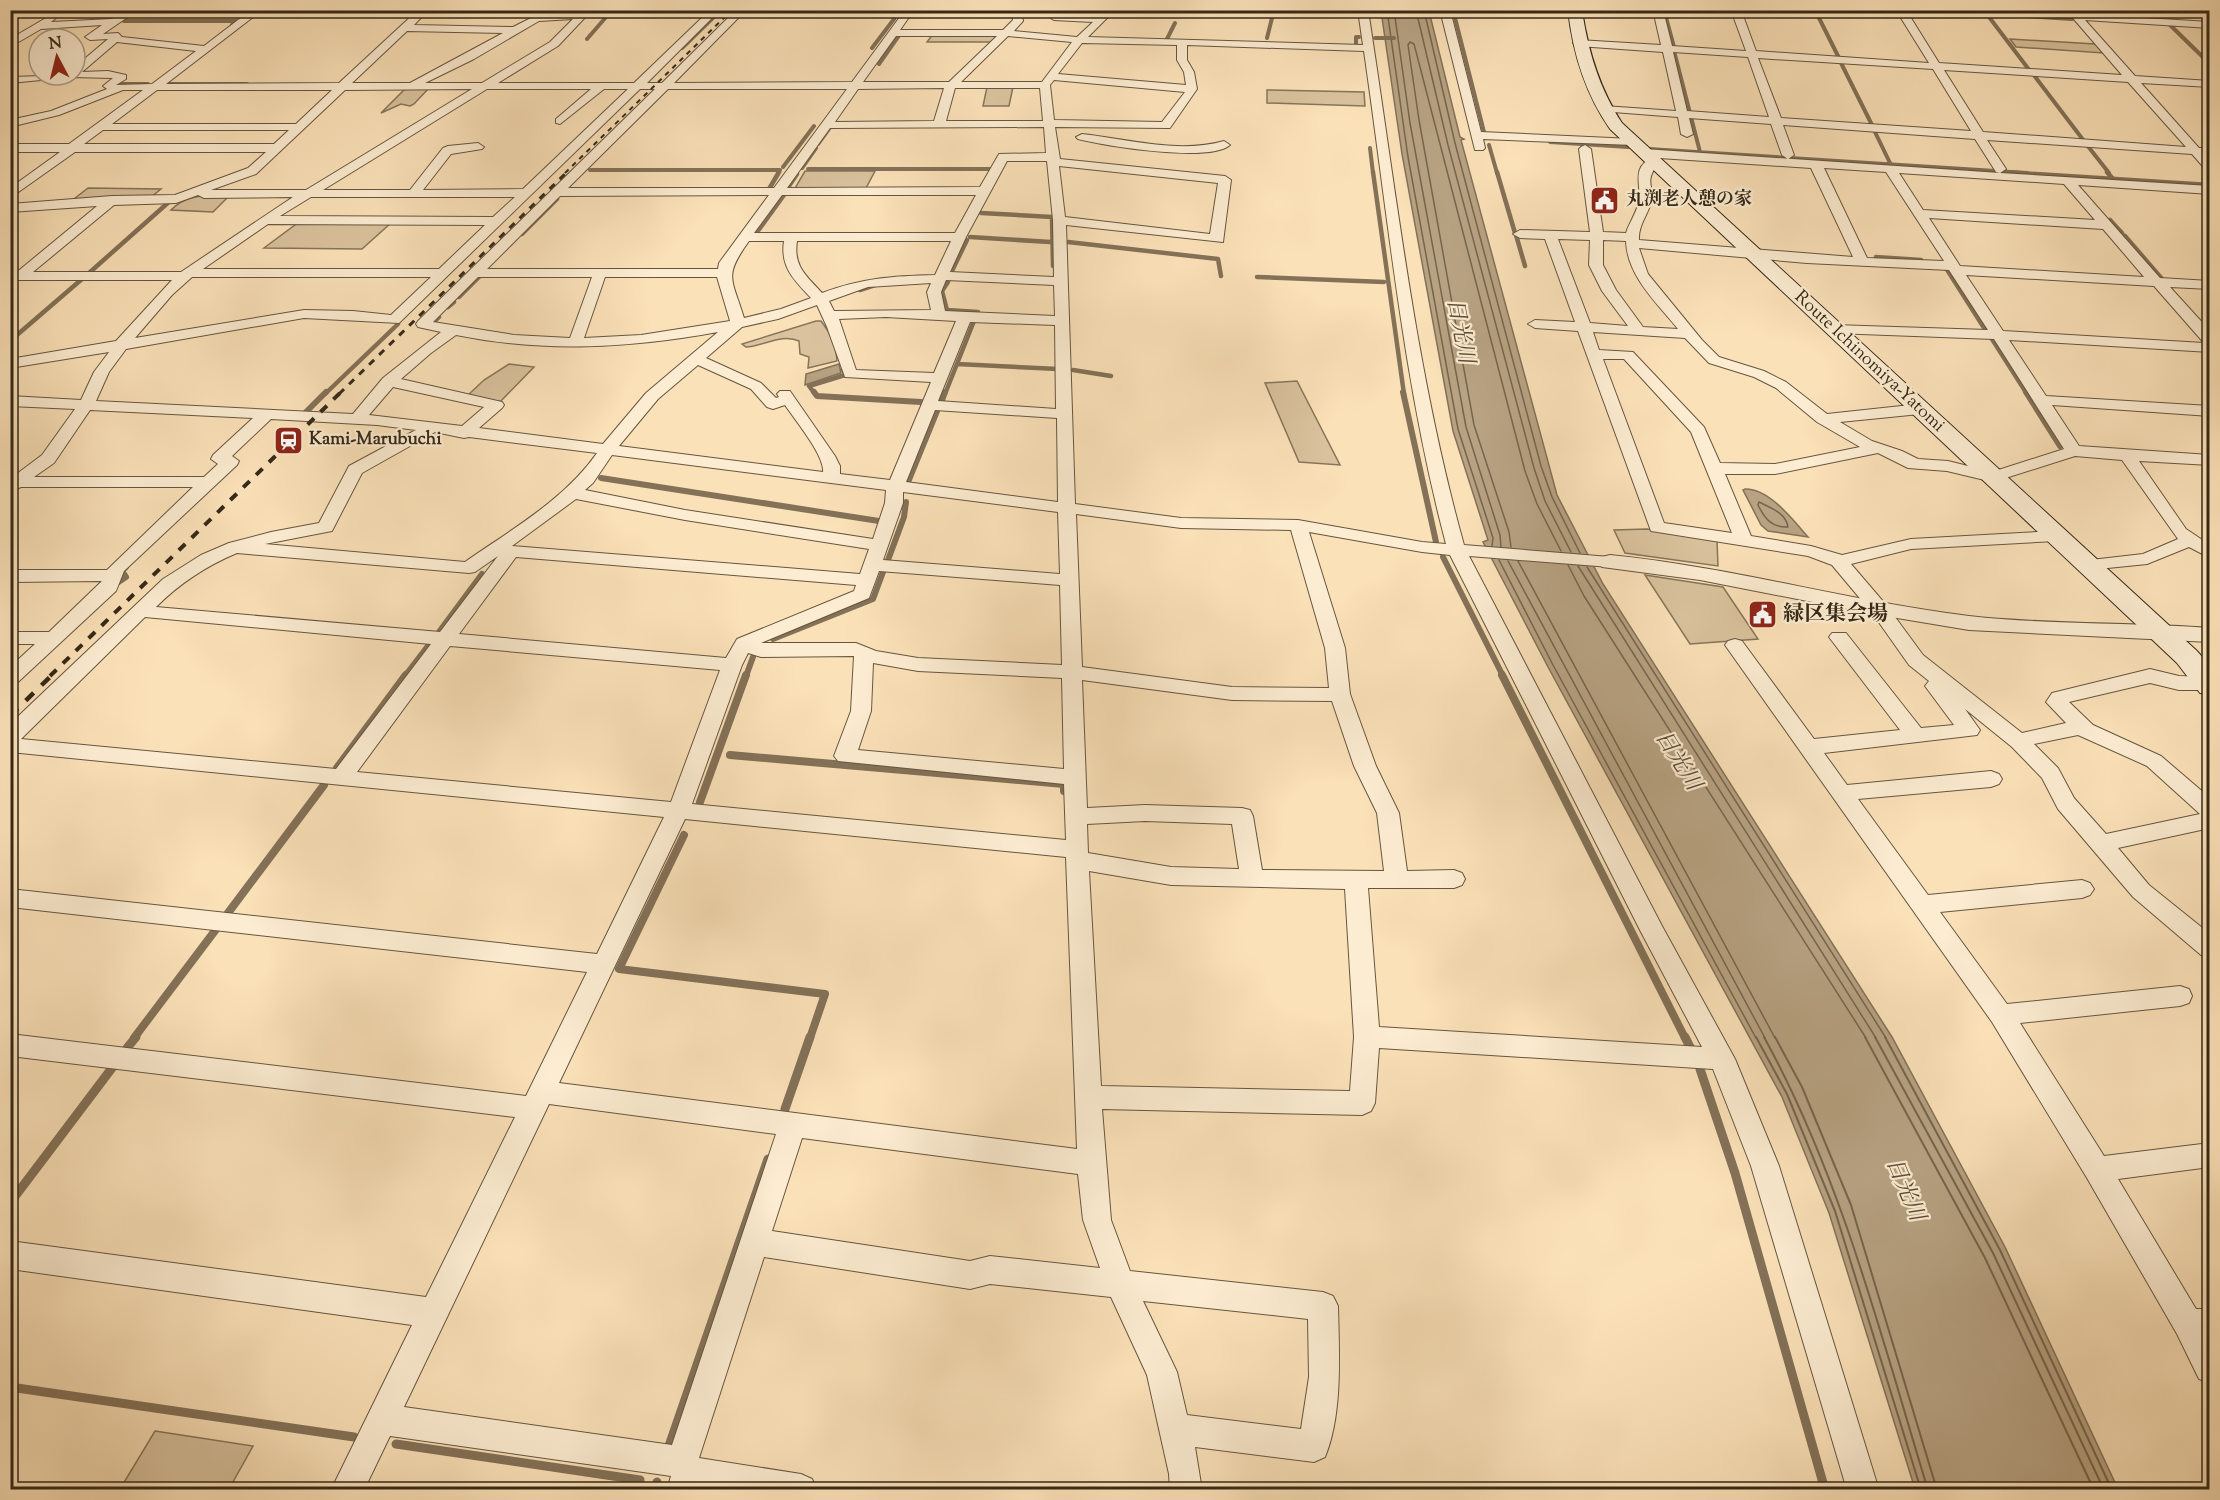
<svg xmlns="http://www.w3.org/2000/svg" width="2220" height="1500" font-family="'Sorts Mill Goudy','Noto Serif JP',serif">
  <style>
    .green { fill: #d9c29d; stroke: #86755a; stroke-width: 1.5 }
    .water { fill: #b7a282; stroke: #837158; stroke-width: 1.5 }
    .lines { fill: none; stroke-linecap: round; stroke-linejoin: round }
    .shore-far1 { stroke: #76654d; stroke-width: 1.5 }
    .shore { stroke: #76654d; stroke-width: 2 }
    .stream-far4 { stroke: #837158; stroke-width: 4 }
    .stream-far3 { stroke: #837158; stroke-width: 4.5 }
    .stream-far2 { stroke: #837158; stroke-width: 6 }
    .stream-far1 { stroke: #837158; stroke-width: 8 }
    .stream { stroke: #837158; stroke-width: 9 }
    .minor-casing { stroke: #665640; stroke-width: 2 }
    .tertiary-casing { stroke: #665640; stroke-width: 2 }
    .secondary-casing { stroke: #342818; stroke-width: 2 }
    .minor { fill: #fcecd1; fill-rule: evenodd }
    .tertiary { fill: #fcecd1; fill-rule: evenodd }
    .secondary { fill: #fcecd1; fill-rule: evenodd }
    .rail-far3 { stroke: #342818; stroke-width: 2; stroke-dasharray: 5 5; stroke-linecap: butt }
    .rail-far2 { stroke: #342818; stroke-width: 3; stroke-dasharray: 7 7; stroke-linecap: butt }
    .rail-far1 { stroke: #342818; stroke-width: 4; stroke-dasharray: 9 9; stroke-linecap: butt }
    .rail { stroke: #342818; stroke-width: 4.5; stroke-dasharray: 11 11; stroke-linecap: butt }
    .labels { text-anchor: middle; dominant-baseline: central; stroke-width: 4.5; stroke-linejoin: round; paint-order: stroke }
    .far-poi-label { font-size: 18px; font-weight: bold; fill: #342818; stroke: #fcecd1; text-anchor: start }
    .far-street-label { font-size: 18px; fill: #342818; stroke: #fcecd1 }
    .poi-label { font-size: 21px; font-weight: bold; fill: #342818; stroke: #fcecd1; text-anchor: start }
    .water-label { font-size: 22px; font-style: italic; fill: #5b4d38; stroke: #fcecd1 }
  </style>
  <rect width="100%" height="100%" fill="#fbe1b8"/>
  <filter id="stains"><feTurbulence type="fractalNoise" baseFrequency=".00333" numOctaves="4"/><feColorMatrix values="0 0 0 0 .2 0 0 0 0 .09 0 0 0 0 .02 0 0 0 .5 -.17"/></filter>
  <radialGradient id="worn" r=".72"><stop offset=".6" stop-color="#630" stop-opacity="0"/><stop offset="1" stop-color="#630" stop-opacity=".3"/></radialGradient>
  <path class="green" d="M999,33l-6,9h-66l6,-8z
    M2010,39l86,5 7,9 -87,-6z
    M987,87h26l-4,19h-26z
    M406,88h23l-15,16 -4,2 -9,-2 -20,9z
    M1267,90l97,2 1,14 -98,-3z
    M805,171h70l-10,19h-71z
    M88,188l73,1 -10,8 -81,5z
    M229,196l-16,16 -42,-2c17,-17 36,-14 58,-14z
    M299,222h93l-30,27 -98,-1z
    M816,321h5c10,13 15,24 16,40l-29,7 1,-11 -9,-3 -1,-13c-17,-8 -35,5 -53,6l-4,-3z
    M509,364l25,3 -35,36 -33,-6 18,-17z
    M1297,381l43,84 -41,-3 -34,-79z
    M1647,529l70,11 1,26 -93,-13 -11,-23z
    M1645,575l78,12 35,52 -68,5z
    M155,1431l98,15 -24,43h-109z"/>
  <path class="water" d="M1381,11h48l31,126 4,2 -3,1 96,355 46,89 289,453 113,210 113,242h-203l-86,-276 -47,-116 -234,-430 -65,-125 5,-2 -35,-109 -51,-277z
    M839,364l2,9 -36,12 1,-11z
    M1745,489c24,-1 49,32 63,48l-40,-6 -7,-6 -18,-35z"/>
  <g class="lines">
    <path class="shore-far1" d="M1387,10l21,147 50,272 35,109 -1,8
      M1394,10l16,113 56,304 34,108 1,12
      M1416,10l32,135 86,323 11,33 26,51
      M1424,10l31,133 86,323 11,31 28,56
      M1759,502c12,6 27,11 29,25 -16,1 -23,-8 -30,-22z
      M1511,547l-2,-15 -35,-107 -55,-305 -11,-75 2,-3 4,2 111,427 12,33 24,47
      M1499,560l54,105 203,373
      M1508,561l257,477
      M1518,561l257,477
      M1568,565l16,31 282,442
      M1578,566l298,472
      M1587,567l299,471"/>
    <path class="shore" d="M1756,1037l31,57 48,117 86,279
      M1764,1037c78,142 117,299 164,453
      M1775,1037l27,50 49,118 86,285
      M1865,1037l120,221 109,232
      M1875,1037l118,216 111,237
      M1885,1037l115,213 112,240"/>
    <path class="stream-far4" d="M1453,10l31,122
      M1664,10l10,37
      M1815,10l24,48
      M1934,10l138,9
      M2155,10l10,11
      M1986,13l44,58
      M895,17l5,-7
      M124,21h114l-6,4
      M2169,24l41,40
      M1267,38l7,-28
      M1375,38h19
      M587,39l20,-23h-19l5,-6
      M1166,41l9,-18
      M1350,46h6v-9h3
      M682,48l39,-38
      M872,48l22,-29
      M1674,51l16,62
      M1840,61l32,64
      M879,64l21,-30
      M2033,74l51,67
      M121,84h27
      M165,84h82
      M1691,117l9,35
      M1874,130l17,35
      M1550,142l78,5
      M818,144l13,-18h6
      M1489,145l8,28
      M2087,145l22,28
      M1370,148l3,25
      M1649,149l378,24
      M783,167l31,-41
      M802,168l14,-20
      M808,169h183
      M590,170h190
      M778,173l2,-3"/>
    <path class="stream-far3" d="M1373,172l31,222
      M1497,172l18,61
      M2003,172l207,13
      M2107,172l6,7
      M769,189l10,-17
      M787,189l10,-15
      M981,213l71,4 1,49
      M2110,220l12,13
      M522,234l35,-35
      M755,235l29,-40
      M1516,235l9,31
      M2125,236l38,44
      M970,237l80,5
      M1068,242l150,17 3,17
      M1876,257l45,3
      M1946,268l40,63
      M89,273l81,-72
      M950,275l17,-35h-3
      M1257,277l127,5
      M948,282l-6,9 5,19 31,2 -1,2
      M860,290l18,-6
      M459,297l21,-21
      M448,307l6,-5
      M434,322l5,-5
      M1992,339l35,55
      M10,341l72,-62
      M957,364l101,5
      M1073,370l38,6
      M325,394l73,-70
      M815,394l-6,-8 36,-11 -2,-6
      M945,394l29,-73"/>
    <path class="stream-far2" d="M814,392l3,4 104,6
      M1403,392l33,150
      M2026,392l34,54
      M941,403l4,-11
      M306,412l20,-20
      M601,478l278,43
      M908,482l29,-71
      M1443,557l60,119
      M888,560l16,-43 2,-15
      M114,585l12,-8 -4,-6 4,-4
      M439,632l43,-58
      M773,639l100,-40 10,-27
      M405,676l26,-34
      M746,676l7,-19"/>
    <path class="stream-far1" d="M1502,675l183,363
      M730,755l334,29v7
      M337,768l69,-93
      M700,802l46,-127
      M684,835l-65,134 206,25 -15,44
      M228,913l96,-128
      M134,1038l83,-110"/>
    <path class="stream" d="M1685,1037l6,12
      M127,1048l9,-11
      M1700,1069l35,104 90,317
      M785,1109l25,-72
      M10,1203l105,-139
      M10,1387l344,50
      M396,1444l244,36
      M669,1446l99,-287
      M654,1490l3,-8"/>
    <defs>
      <path id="minor" d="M126,10h12l-35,24 15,-1 4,4 82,9 47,-36h11l-96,74 173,-1 79,-73h10l-14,15 99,2 24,-12 55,-5 -34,36 -60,37h136l76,-73h10l-73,73h15l74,-73h10l-72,73 178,-1 53,-72h9l-14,20h103l10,-10 -2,-10h10l2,11 -9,10 63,6 16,-15 -39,-2 -5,-3 2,-2 48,1 6,-6h10l-27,27 275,8 -5,-35h10c28,179 47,360 96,535l146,12 6,1 3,4 -3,4 -6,1 -141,-11 193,370 73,133 44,107 100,324h-32l-96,-324 -38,-97 -334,-21 -4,55 -4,8 -9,4 -260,-6 9,111 19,51 193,21 10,4 5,10c1,46 5,108 -13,151l-11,5 -119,-15 7,43h-32l-1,-16 -22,-99 -36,-78 -121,-13 -20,5 -206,-32 -65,201 102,16 11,5 5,11h-150l4,-14 -281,-40 -26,54h-33l81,-165 -402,-56v-28l416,56 89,-180 -505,-61v-22l516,62 61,-124 -577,-65v-18l587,65 67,-137 -654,-65v-28l153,-145 38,-24 28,-12 42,-11 48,-9 30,-57 67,-36 -39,-5 -106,-6 -39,37 7,5 -2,4 -113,106 -8,20 -99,92 -7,1v-17l25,-23h-25v-12h39l53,-51 -92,1v-12h97l86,-83h-172l-11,5v-13l32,-24 33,-46 -65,-3v-10l71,4 13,-28 15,-20 -99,16v-9l106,-18 56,-61h-162v-8h7l80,-66 -87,6v-8l102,-8 63,-1 73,-27 18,-16h-191l-65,46v-10l50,-36h-50v-8h59l74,-54h-20l-64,25 -49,12v-7l41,-9 56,-22 -4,-3 10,-8 -41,-1 -62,6v-6l65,-2v-8l33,-28 -18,1 -5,-3 17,-12 -61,4 -31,18v-8l41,-24 5,3 -5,4 61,-3zM573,19l-23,23 -68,41h-57l49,-24 65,-38zM407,31l96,2 -93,50h-58zM896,36h101l-48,46h-86zM1008,36l64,6 -30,40h-81zM117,42l79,9 -44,33 -36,1 10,-6v-4l-18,-4 -26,1zM1082,43l95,2v15l7,12 2,13 -128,-11zM1187,45l177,6c24,165 39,331 82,493l-24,-2 -124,-22 -117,-2 -106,-14 -9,-279 157,17 8,-62 -6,-4 -165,-17 -5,-32 115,1 27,-39 -3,-17 -7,-12zM1054,80l131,12 -23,30 -108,-2 -4,-35zM944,88l-10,33 -99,1 23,-33zM955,88h85l3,33h-97zM472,89l-166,101h-95l45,-16 89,-84zM487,89h104l-35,30v4l4,1 44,-35h24l-105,100 -100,1 28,-36 31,-5 2,-2 -6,-4 -30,3 -5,2 -33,42h-87zM640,89h15l-237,232 -2,3 2,3 23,5 -58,46 -30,36 -257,-13 13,-29 17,-23 178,-31 95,5zM668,89h179l-73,99h-206zM157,90h175l-36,34h-184zM1044,127l2,26 -47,1 -19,33 -193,1 43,-60zM103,130h186l-15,14h-190zM1007,161h40l6,59 1,57 -104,-5 16,-35zM1059,166l159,17 -8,51 -145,-17zM198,195l6,3 89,-1 -112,75h-148l81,-67 62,-2zM769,195l-50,68 -1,6h-231l73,-73zM782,195h194l-21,38h-201zM311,197h204l-22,20 -213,-1zM268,224l217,1 -46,44h-236zM749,241h35c-4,26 10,39 27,57l-30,11 -37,9c-12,-40 -21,-41 5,-77zM797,241h154l-16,34c-42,1 -73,3 -113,18 -15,-17 -29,-26 -25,-52zM192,277h239l-40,38 -38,-4 -49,-1 -169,28 37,-43zM478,277h114l-22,61 -56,-3 -81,-13zM605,277h112l13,44 -89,14 -57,3zM946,280l108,5 1,31 -110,-5 -4,-19zM931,283l-4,9 4,18 -97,1 -5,-10 39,-14zM817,305l10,22 18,50 86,5 -41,98 -50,-6v-8l-5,-10 -45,-65h-10l-3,3 2,3 -3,1 -15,-15 -55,-25 36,-31 36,-8zM886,317l70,4 -22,52 -78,-3 -17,-51zM970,322l85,3 1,84 -118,-8zM718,332l-72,61 -43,51 -124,-16 23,-20 2,-3 -2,-3 -101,-23 30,-26 25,-18c88,18 175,13 262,-3zM698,365l53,24 16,18 6,2 12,-4c10,15 40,51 38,67l-204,-26 39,-47zM393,387l91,20 -22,19 -93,-11zM90,410l163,8 -40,37 -2,4 7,5 -14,13h-170l20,-14zM935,410l122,8 1,84 -152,-20zM435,432l29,6 5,-1 128,16c-33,47 -85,76 -132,109l-200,-18 67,-13 30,-58zM612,455l274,35 -1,13 -12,36 -188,-29 -100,-20 8,-7zM903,492l155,20 2,62 -177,-14 20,-57zM576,499l109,21 184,29 -9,25 -348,-28zM1076,514l105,14 110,2 34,118 4,40 -97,-1 -150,-20zM1309,532l113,20 28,3 191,377 61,115 -323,-20 -11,-139h86l8,-3 3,-6 -3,-6 -8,-3 -47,1 -8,-58 -23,-47 -26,-72 -5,-46zM237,553l232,20 6,-1 23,-16 -58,76 -284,-25c24,-24 50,-41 81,-54zM516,557l340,28 -2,6 -117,48 -11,19 -267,-24zM879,571l181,14 2,80 -144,-7 -42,-7 -20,-8h-95l108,-45zM145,617l286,27 -95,125 -315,-30zM450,646l270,24 -49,132 -314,-30zM748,653l13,4 93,-1 -3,55 -17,45 4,5 226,23 2,56 -374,-36 50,-139zM873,663l45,8 144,7 2,91 -206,-19 13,-39zM1082,680l150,20 100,1 22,65 23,47 7,58 -122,-1 -9,-54 -3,-6 -8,-2 -97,-3 -58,3zM685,819l381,38 11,292 -518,-66zM1145,821l87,3 7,45 -68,-2 -83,-14 -1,-29zM1089,871l82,14 174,4 9,148 -4,54 -249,-5zM549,1104l227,30 -104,311 -268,-38zM802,1138l276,36 5,46 17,48 -110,-12 -20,5 -198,-30zM1143,1301l165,18 1,58 -8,52 -114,-14 -10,-43z
        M1440,10h10l31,122 152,7 6,3 -6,3 -150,-6 2,9 -2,2h-8z
        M1653,10h10l9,36 74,5 -15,-41h10l15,41 173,12 -33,-53h10l33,53 183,12 -56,-65h10l3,4 131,8v6l-125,-8 50,56 75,5v6l-69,-4 58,65h11v8l-4,-1 4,4v11h-4l-14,-16 -205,-14 19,29 -6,4 210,13v8l-132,-9 82,93 50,3v8l-40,-2 40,44v21l-201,-12 37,56 164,10v10l-158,-11 27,41 131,9v10l-71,-4 47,68 24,16v13l-21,-11 -42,17 -59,6 -6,-1 -3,-4 3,-4 61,-7 35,-15 -56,-79 -47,-4 -82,26 -46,-11 -39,-3 -30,-15 -103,21h-50l26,62 60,10 31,9 69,-16 145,-8 6,1 3,4 -3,4 -6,1 -145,8 -60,15 36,42 36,49 99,78 44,-10 -20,-21 6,-9 98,-24 29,7 31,1v12l-3,1h-28l-29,-7 -81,19 24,23 68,31 49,42v30l-92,20 31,37 61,49v23l-9,-2 -68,-58 -75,-88 -16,-31 -30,-31 -47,-38 15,21 -3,5 -153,18 23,32 144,-14 8,3 3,5 -3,5 -8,3 -133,12 70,96 154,-15 8,3 4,6 -4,6 -8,3 -142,14 67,92 173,-18 9,3 3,7 -3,7 -9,3 -160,17 84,133 106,-13v24l-92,12 78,130h14v74l-11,-4 -22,-45 -90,-156 -95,-156 -267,-377 3,-4 7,-2 7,2 72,98 86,-9 -68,-89 -3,-4 3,-4h14l75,95 33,-3 -29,-39 4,-5 -20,-16 -36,-51 -41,-49 -24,-9 -157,-25 -73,-200 -43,-3 -7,-4 7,-4 40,2 -30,-83 -25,-1 -7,-4 7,-4 70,2 -11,-83 2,-2 4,-2 6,4 12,83 23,1c3,-10 11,-21 13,-32 3,-14 -9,-35 14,-43l6,4c-17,23 -3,23 -8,41 -4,13 -13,23 -12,37l214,17 -42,-89 -167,-11 -6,-4 6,-4 356,24 -4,-1 -21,-33 -192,-14 11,30 -6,4 -6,-4 -11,-31 -82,-6 4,16 -6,3 -6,-3 -3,-17 -78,-6v-4l4,-1 72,5 -13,-59 -85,-6 -5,-3 5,-3 83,5zM1673,52l75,5 21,60 -82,-6zM1758,58l175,11 38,62 -190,-13zM1944,70l184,12 58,65 -203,-15zM1824,168l62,4 58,89 -77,-3zM1899,173l165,11 31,36 -172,-10zM1929,218l174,11 41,48 -184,-11zM1558,239l32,1 -1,25 13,26 26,35 -38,-3zM1603,240l23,1c1,35 31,62 52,88l-35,-2 -27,-37 -13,-25zM1639,248l168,15 142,7 39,60 -154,-5 -7,4 7,4 160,6 70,110 -72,23 -44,-11 -30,-2 -16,-8 -30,-10 -32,-19 80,-8 8,-5 -8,-5 -93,10 -41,-32 -22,-11 -45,-14 -17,-17 -54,-66zM1966,275l188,11 50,57 -201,-12zM1593,332l92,6 24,25 45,14 22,11 41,34 43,25 -85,17 -55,-1 -16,-36 -71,-75 -34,-2zM1603,359h21l67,73 41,101 -68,-10zM2078,735l69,31 53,48 -94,20 -32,-36 -16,-30 -24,-24z
        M1082,134c47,5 96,20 142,7l6,4c-20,18 -125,1 -152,-6l-2,-2z"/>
      <path id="tertiary" d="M1610,555c121,12 238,46 359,61 79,9 160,6 241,12v14l-241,-12 -90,-15 -179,-35 -98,-13 -3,-5 3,-5z"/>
      <path id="secondary" d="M1568,10h14c6,41 17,78 40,113l575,528 13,15v29l-10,-2 -23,-30 -567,-534c-25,-36 -37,-75 -42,-119z"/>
    </defs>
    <use href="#minor" class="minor-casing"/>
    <use href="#tertiary" class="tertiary-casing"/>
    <use href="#secondary" class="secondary-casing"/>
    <use href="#minor" class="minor"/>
    <use href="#tertiary" class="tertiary"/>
    <use href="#secondary" class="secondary"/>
    <path class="rail-far3" d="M565,173l167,-163"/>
    <path class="rail-far2" d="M339,394l228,-222"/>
    <path class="rail-far1" d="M50,676l291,-284"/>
    <path class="rail" d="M10,716l42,-41"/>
  </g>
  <defs>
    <symbol id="civic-square" viewBox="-11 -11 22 22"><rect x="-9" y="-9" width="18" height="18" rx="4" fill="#8f2418" stroke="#fcecd1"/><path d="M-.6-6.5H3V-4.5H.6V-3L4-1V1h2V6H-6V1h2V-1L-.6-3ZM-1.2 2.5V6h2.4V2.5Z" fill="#fff"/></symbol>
    <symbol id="station-square" viewBox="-11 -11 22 22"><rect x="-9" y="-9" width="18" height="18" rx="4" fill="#8f2418" stroke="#fcecd1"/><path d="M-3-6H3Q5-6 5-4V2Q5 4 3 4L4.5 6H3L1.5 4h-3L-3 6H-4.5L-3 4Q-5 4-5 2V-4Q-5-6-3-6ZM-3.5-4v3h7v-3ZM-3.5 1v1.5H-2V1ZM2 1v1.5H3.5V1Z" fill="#fff"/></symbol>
  </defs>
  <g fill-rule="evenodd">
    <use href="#civic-square" x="1588" y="184" width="33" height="33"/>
    <use href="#station-square" x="272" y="424" width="33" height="33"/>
    <use href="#civic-square" x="1746" y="598" width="33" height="33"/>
  </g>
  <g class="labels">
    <g class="far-poi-label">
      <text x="1626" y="200">丸渕老人憩の家</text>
      <text x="309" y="440">Kami-Marubuchi</text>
    </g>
    <g class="far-street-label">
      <text transform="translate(1869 362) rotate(43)">Route Ichinomiya-Yatomi</text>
    </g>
    <g class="poi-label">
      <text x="1783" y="615">緑区集会場</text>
    </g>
    <g class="water-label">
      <text transform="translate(1459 331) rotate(79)">日光川</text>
      <text transform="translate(1677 761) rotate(58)">日光川</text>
      <text transform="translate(1904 1190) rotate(67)">日光川</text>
    </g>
  </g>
  <rect width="2220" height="1500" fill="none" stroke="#fbe1b8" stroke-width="36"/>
  <rect x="12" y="12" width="2196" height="1476" fill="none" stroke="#342818" stroke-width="3"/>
  <rect x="18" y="18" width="2184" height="1464" fill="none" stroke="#342818" stroke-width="1.5"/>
  <g transform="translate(57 57) rotate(353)"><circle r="28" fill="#fcecd1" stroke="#ac9e87" stroke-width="1.5"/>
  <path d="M0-4.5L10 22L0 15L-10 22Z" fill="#8f2418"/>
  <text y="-9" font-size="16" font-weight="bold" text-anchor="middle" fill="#342818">N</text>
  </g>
  <rect width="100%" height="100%" filter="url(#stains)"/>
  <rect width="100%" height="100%" fill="url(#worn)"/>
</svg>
